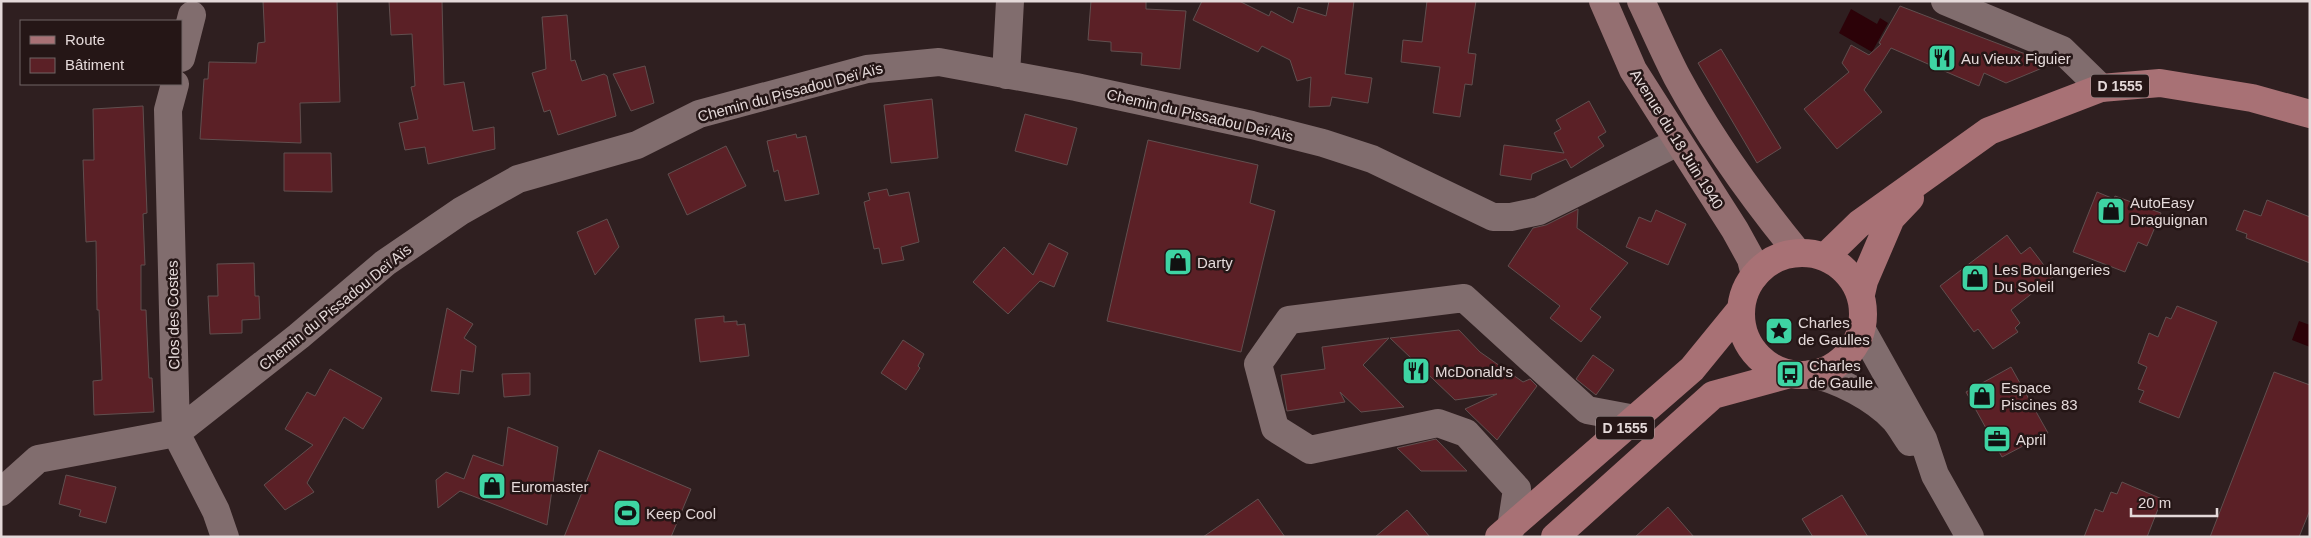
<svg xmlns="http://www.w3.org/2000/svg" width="2311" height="538" font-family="Helvetica,sans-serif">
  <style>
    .water { fill: #2c0208 }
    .building { fill: #5b2026; stroke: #614f4f }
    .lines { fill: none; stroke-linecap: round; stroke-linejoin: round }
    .minor { stroke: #816d6e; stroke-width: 28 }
    .tertiary { stroke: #816d6e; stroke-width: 28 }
    .secondary { stroke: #946f71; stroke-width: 28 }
    .primary { stroke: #a87175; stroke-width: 28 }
    .labels { text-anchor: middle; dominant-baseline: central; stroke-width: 5; stroke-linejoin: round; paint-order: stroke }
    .shield { fill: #251616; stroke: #ab9e9e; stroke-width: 1 }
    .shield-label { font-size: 14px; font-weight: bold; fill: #e4d9d9 }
    .poi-label { font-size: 15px; fill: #e4d9d9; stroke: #251616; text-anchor: start }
    .street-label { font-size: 15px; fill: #e4d9d9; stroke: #251616 }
  </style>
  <rect width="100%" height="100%" fill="#2f1f20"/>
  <path class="water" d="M1851,9l26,15 3,-6 8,5 -16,29 -33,-19z
    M2299,321l11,4v22l-18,-7z"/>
  <path class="building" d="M263,1h74l3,101 -40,1 1,40 -101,-4 4,-60h4l1,-17 47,1 2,-20 7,-1z
    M389,1h53l2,84 20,-3 9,49 21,-4 1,22 -67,15 -3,-17 -20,3 -6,-27 19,-4 -7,-32 4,-1 -3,-52 -21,1z
    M1091,1h55v8l40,2 -6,58 -39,-4 1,-12 -31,-2v-9l-23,-2z
    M1202,1h37l30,15 2,-5 22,12 5,-16 28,9 3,-15h25l-9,73 27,4 -4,25 -36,-6 -2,9 -21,1 2,-30 -14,4 -7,-21 -28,-14 -4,6 -65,-32z
    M1427,1h49l-8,52 8,1 -4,31 -7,-1 -5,33 -27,-4 7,-46 -39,-5 2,-22 19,2z
    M1900,6l78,30 74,28 -46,19 -22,-10 -5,13 -88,-38 -27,42 18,22 -45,37 -33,-40 45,-37 -7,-9 9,-18 18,10 12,-11 -2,-1z
    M567,15l4,46 4,-1 7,21 22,-7 3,2 9,40 -58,19 -8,-25 -6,2 -12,-39 14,-4 -4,-52z
    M1721,49l60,99 -24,15 -59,-100z
    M645,66l9,37 -23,8 -18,-37z
    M932,99l6,59 -47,5 -7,-58z
    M1589,101l17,31 -8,5 6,9 -33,22 -5,-9 -34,15 -1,6 -31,-5 4,-30 60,8 -10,-20 7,-4 -5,-9z
    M143,106l4,107 -4,1 2,51h-4v45h5l3,68h3l2,34 -60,3 -1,-34 9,-1 -3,-70h-2l-1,-69 -10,1 -3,-82h11l-1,-51z
    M1025,114l52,14 -10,37 -52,-14z
    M796,134l1,4 9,-2 13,58 -34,7 -7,-31 -4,2 -7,-31z
    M1148,140l110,25 -8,38 25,8 -34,141 -134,-31z
    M726,146l20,40 -59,29 -19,-41z
    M284,153h47l1,39 -48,-1z
    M887,189l2,7 20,-4 10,50 -18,5 3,13 -22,4 -3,-16 -5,1 -10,-47 6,-2 -2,-7z
    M2097,192l17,7 1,-3 46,17 -14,33 -9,-4 -13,30 -52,-20z
    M2267,200l43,17v46l-64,-25 1,-4 -11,-4 8,-20 17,6z
    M1578,209l-1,19 51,35 -38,46 11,8 -20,25 -31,-24 10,-12 -52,-40 25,-38 13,-3z
    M1656,210l30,14 -18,41 -42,-18 13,-30 12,5z
    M607,219l12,28 -24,28 -18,-43z
    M2007,235l14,19 9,-7 23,30 -42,33 9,13 -5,5 3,4 -25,17 -15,-20 -4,3 -34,-46z
    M1049,243l19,10 -14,34 -14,-6 -32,33 -35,-32 31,-35 29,28z
    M254,263l1,33h4l1,23 -18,1v13l-32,1 -2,-38h10l-1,-32z
    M2177,306l40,16 -38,96 -40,-16 5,-11 -6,-2 9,-22 -9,-4 11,-30 9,4 8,-20 5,2z
    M447,308l26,16 -9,14 12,8 -3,26 -12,-2 -2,24 -28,-3z
    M724,316v6l13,-1v4l8,-1 4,32 -49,6 -5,-43z
    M1459,330l21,22 43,30 7,-3 7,7 -40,54 -32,-31 32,-15 -42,6 -65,-62z
    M1389,338l-26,27 41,42 -43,5 -21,-20 5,10 -58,9 -6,-36 44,-6 -3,-22z
    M903,340l21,14 -6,12 2,2 -14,22 -25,-17z
    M1593,355l21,15 -18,25 -20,-16z
    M2011,367l37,66 -46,24 -36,-65z
    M330,369l52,29 -19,31 -19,-12 -37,66 7,9 -29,18 -21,-25 49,-40 -28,-16 22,-37 8,4z
    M2274,372l36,13v125l-11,27h-89z
    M530,373v22l-26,2 -2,-23z
    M508,427l50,20 -11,78 -87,-34 -22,17 -2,-28 10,-8 18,7 9,-24 30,11z
    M1436,439l31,32h-46l-24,-23z
    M599,450l92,39 -20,48h-107z
    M66,475l50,12 -10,36 -27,-7 2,-6 -22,-6z
    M2122,482l40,17 -15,38h-63l11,-28 8,3 8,-20 6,2z
    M1842,495l26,42h-55l-11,-18z
    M1258,499l27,38h-82z
    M1668,507l26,30h-59z
    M1407,510l23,27h-55z"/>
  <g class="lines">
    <path class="minor" d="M1945,1l117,49 39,38
      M181,58l11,-43
      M1006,75l4,-74
      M175,84l-7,26 8,323 40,78 9,26
      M1,492l37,-33 138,-26 123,-97 86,-73 76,-52 57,-32 119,-34 62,-31 168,-45 72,-7 137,25 176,38 71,18 49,16 121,58h18l28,-6 139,-69
      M1511,528l6,-39 -51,-56 -28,-10 -128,27 -35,-22 -17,-64 31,-44 175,-22 123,112 48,9"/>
    <path class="tertiary" d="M1862,330l61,109 12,36 35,62
      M1811,374c27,5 63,24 83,45 6,7 11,16 16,23"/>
    <path class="secondary" d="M1603,1l30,69 102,160 16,29 4,16
      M1641,1c12,25 23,51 36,76 34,63 76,121 121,176"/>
    <path class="primary" d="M1741 314a61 61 0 1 1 122 0a61 61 0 1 1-122 0Z
      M1825,257l34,-33 130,-93 112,-43 59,-5 92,15 58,16
      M1861,294l3,-13 27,-63 19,-20
      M1499,537l193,-168 49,-60
      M1555,537l158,-142 77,-21"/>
  </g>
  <defs>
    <symbol id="restaurant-square" viewBox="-11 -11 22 22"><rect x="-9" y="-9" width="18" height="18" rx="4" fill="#3ed4a3" stroke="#251616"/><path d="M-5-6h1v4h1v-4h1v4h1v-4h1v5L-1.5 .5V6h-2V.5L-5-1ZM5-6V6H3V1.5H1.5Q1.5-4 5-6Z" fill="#111"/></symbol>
    <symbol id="shop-square" viewBox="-11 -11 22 22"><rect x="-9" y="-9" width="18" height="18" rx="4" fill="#3ed4a3" stroke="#251616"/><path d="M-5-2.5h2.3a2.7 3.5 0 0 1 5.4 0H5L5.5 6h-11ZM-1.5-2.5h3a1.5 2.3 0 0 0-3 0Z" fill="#111"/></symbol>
    <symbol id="sight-square" viewBox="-11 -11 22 22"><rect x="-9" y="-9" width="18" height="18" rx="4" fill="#3ed4a3" stroke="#251616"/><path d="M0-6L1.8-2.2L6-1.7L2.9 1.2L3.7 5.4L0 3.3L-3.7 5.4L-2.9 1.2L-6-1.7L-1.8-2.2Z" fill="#111"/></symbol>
    <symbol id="bus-square" viewBox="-11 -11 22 22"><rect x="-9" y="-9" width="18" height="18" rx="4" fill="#3ed4a3" stroke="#251616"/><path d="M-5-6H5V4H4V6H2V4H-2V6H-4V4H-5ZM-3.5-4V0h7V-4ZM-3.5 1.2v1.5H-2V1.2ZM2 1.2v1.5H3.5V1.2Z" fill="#111"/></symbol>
    <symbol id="office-square" viewBox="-11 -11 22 22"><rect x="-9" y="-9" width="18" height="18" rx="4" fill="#3ed4a3" stroke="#251616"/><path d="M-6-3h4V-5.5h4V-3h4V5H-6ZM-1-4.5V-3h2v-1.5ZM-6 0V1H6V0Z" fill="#111"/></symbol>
    <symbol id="stadium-square" viewBox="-11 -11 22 22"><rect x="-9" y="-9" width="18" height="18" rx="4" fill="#3ed4a3" stroke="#251616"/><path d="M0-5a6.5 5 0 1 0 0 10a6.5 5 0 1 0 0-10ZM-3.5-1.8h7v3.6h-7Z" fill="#111"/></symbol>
  </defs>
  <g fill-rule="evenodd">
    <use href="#restaurant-square" x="1926" y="42" width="32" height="32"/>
    <use href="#shop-square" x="2095" y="195" width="32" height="32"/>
    <use href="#shop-square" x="1162" y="246" width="32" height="32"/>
    <use href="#shop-square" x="1959" y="262" width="32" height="32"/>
    <use href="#sight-square" x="1763" y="315" width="32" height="32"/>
    <use href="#restaurant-square" x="1400" y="355" width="32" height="32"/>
    <use href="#bus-square" x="1774" y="358" width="32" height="32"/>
    <use href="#shop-square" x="1966" y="380" width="32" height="32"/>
    <use href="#office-square" x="1981" y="423" width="32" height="32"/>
    <use href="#shop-square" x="476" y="470" width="32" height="32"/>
    <use href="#stadium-square" x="611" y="497" width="32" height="32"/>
  </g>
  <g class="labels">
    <g class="shield">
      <rect x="2091" y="74.5" width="58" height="23" rx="4"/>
      <rect x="1596" y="416.5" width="58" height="23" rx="4"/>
    </g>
    <g class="shield-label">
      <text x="2120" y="86">D 1555</text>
      <text x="1625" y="428">D 1555</text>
    </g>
    <g class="poi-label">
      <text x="1961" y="58">Au Vieux Figuier</text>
      <text x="2130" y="202">AutoEasy<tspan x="2130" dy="17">Draguignan</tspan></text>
      <text x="1197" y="262">Darty</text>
      <text x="1994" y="269">Les Boulangeries<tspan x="1994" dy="17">Du Soleil</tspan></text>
      <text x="1798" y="322">Charles<tspan x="1798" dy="17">de Gaulles</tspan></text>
      <text x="1809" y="365">Charles<tspan x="1809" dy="17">de Gaulle</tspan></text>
      <text x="1435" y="371">McDonald's</text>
      <text x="2001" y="387">Espace<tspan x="2001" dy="17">Piscines 83</tspan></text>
      <text x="2016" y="439">April</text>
      <text x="511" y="486">Euromaster</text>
      <text x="646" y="513">Keep Cool</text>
    </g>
    <g class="street-label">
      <text transform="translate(790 92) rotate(-15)">Chemin du Pissadou Deï Aïs</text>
      <text transform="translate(1200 115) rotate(13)">Chemin du Pissadou Deï Aïs</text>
      <text transform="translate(1677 139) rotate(58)">Avenue du 18 Juin 1940</text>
      <text transform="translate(335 307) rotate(-39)">Chemin du Pissadou Deï Aïs</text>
      <text transform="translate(173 315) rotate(-91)">Clos des Costes</text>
    </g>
  </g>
  <rect width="2311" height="538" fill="none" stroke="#e4d9d9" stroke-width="5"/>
  <rect x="20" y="20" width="162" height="65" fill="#251616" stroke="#716464"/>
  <rect x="30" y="36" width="25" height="8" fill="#a87175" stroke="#716464"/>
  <text x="65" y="45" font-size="15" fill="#e4d9d9">Route</text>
  <rect x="30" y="58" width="25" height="15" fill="#5b2026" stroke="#716464"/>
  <text x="65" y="70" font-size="15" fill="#e4d9d9">Bâtiment</text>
  <path d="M2131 508v8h86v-8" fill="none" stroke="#e4d9d9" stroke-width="2.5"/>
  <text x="2138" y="508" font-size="15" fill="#e4d9d9" stroke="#251616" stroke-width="4" paint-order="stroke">20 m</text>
</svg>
